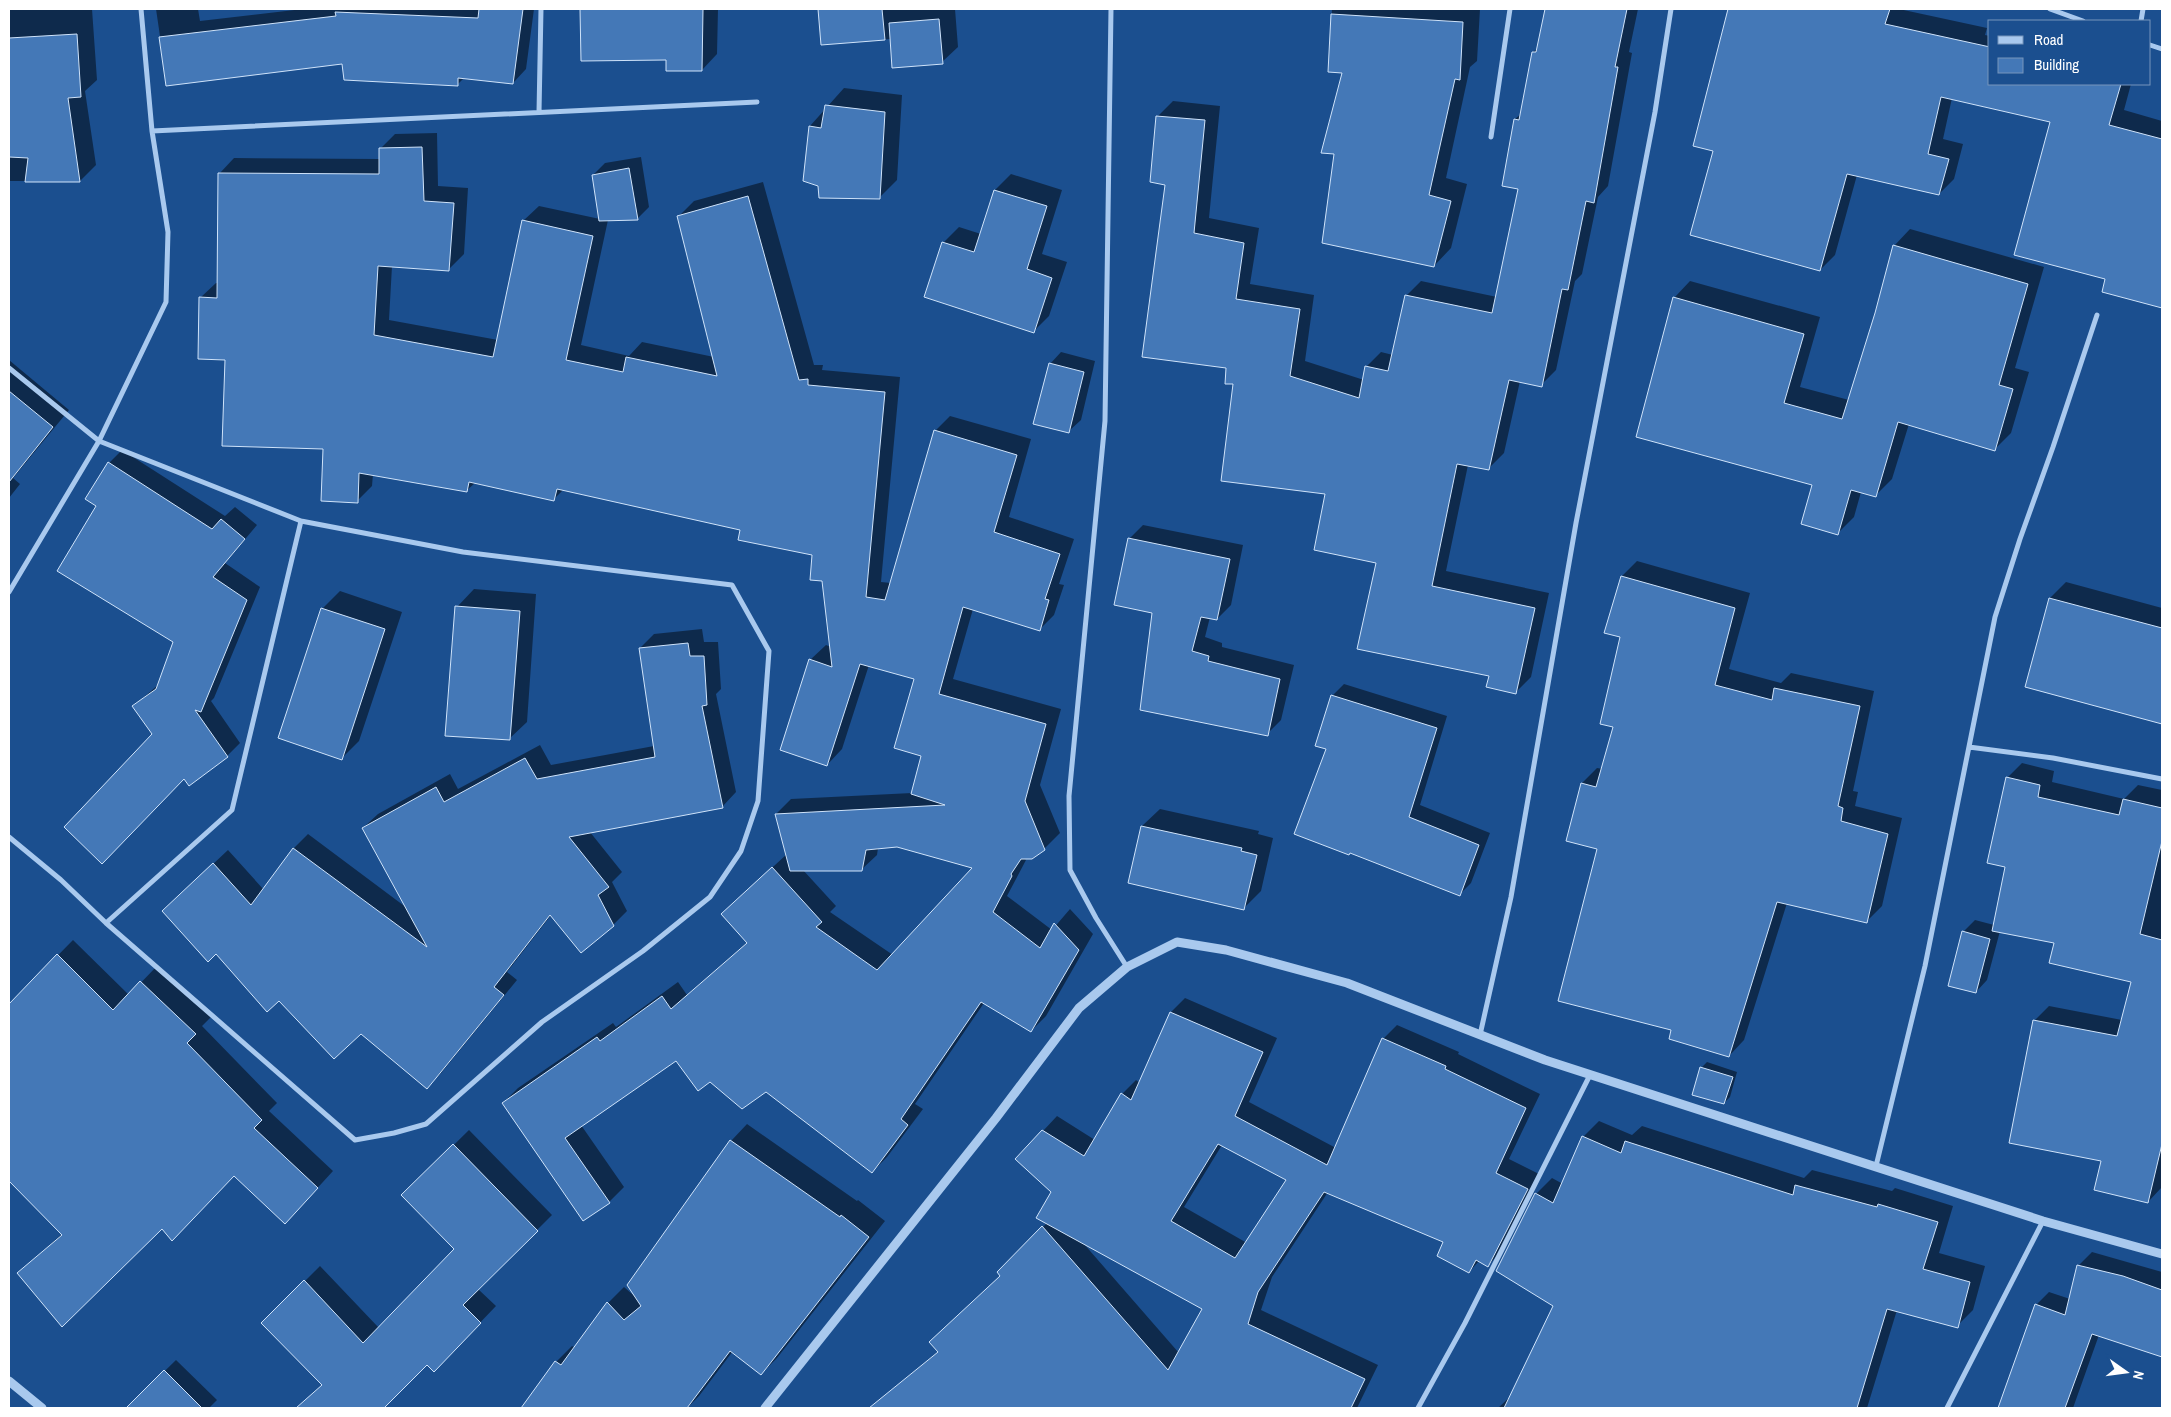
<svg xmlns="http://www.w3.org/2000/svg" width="2171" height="1417" font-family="'Archivo Narrow',sans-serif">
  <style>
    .shadow { fill: #0007; fill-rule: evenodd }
    .building { fill: #4478b7; stroke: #cfe3fa; fill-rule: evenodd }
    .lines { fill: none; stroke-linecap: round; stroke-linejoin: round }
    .minor { stroke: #a9c9ee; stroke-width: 5 }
    .tertiary { stroke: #a9c9ee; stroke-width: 9 }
  </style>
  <rect width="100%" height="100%" fill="#1b4f8f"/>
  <path class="shadow" d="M9,9h83l5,71 -12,11 11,74 -16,16h-71z
    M156,9h42l2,12 103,-12h231l-8,60 -13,14 -48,-6 -8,8 -114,-22 -176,21z
    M582,9h136l-1,45 -15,16 -34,-11 -86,1z
    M820,9h135l3,38 -16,15 -51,-23 -69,5z
    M1332,9h148l-3,52 -7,6 -24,111 21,6 -16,64 -17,18 -90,-194 -15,-1z
    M1546,9h92l-9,43 3,1 -24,133 -10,11 -16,77 -7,7 -19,89 -15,15 -21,-4 -16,72 -15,15 -21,-3 -22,106 103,22 -18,84 -15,15 -26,-17 -113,-113 -50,-69 -93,-110 -68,-199 -15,-3 7,-65 15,-15 47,5 -11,112 50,10 -9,56 64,11 -9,66 59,19 2,-13 15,-15 12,3 13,-59 15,-15 76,16 22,-109 -4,-69 7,-6 11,-61 5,-4z
    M1729,9h170l88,19 -2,7 5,1v48h141l-7,26 38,11v186l-59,-16 4,-13 -56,-157 -99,-23 -9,41 20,5 -9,35 -15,15 -82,-19 -22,80 -15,15 -105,-119 5,-102h-2z
    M844,88l58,7 -5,85 -18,18 -74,-18 5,-54z
    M437,133l1,53 30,2 -4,66 -15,15 -57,-3 -3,54 109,20 25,-119 16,-15 61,13 -7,-44 12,-12 36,-6 8,50 -12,12 -29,1 -27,125 48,11 13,-14 72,15 -35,-141 15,-15 69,-19 51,183h9l-1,5 78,7 -19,205 10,1 44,-152 15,-15 81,23 -22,78 65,22 -15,45 5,1 -10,30 -15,15 -66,-21 -20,70 108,30 -21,76 20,48 -16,16 -20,9 2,2 -19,36 45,34 18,-21 23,25 -47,82 -15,15 -47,-28 -69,101 8,5 -36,48 -15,15 -106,-82 -56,-10 -34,-21 -95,66 43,62 -15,15 -106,-99 15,-15 95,-65 3,4 62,-45 9,13 61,-53 -10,-43 49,-45 -11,-40 15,-15 121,-6 11,-38 -7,-77 -47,-13 -27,84 -15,16 -17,-105 16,-15 5,2 -8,-67 -10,-26 -71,-24 -178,-41 -11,11 -78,-17 -9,8 -93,-17 -1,12 -15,15 -33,-53 -98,-89 -26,-61 16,-15h2l1,-109 15,-16 146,1v-10l15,-15zM897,846l78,21 -82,88 -63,-43 6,-6 -33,-36h58l16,-15 1,-7z
    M1011,174l51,16 -20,64 25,8 -18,54 -16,16 -90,-89 16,-16 22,7 14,-44z
    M1910,229l134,38 -29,101 14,4 -18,61 -17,17 -85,-26 -17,55 -17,17 -14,-4 -7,25 -16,16 -25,-49 -139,-186 16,-17 130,36 -20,70 49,13 27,-87 18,-67z
    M1061,352l34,9 -14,59 -12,11 -19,-67z
    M9,360l60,50 -56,68 7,6 -11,14z
    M122,450l103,66 10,-9 22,18 -32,38 35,24 -46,111 -3,3 29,42 -13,13 -38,28 -55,-78 25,-22 15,-43 -76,-136 11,-42z
    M1143,525l100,20 -12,60 -14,14 -7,-2 -5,20 17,6v4l72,18 -13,55 -14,14 -113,-122 -25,-73z
    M1637,561l113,32 -21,76 52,14 10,-10 83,18 -21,100 5,1 -3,14 47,12 -20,88 -15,15 -80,-18 -43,137 -15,16 -56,-27 -74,-181 -17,-65 15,-15 6,1 11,-43 7,-90 1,-60z
    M2066,582l96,26v115l-136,-37 24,-88z
    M474,589l62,5 -9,128 -18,17 -52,-132z
    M340,591l62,21 -43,129 -17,17 -20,-149z
    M702,629l2,13h14l3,47 -5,5 20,98 -14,15 -132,25 32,40 -10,10 15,29 -14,14 -62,-10 -44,57 10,8 -76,93 -14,14 -66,-55 -183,-135 50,-47 36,40 30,-42 14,-14 99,74 -44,-80 15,-14 72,-40 8,15 82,-44 11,20 103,-19 -14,-98 14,-14z
    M1344,684l103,32 -27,89 70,28 -19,50 -12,12 -131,-147 4,-52z
    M2022,763l32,8 -2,11 72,17 14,-14 24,5v397l-14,15 -45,-42 -69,-139 15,-15 73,14 10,-39 -77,-39 -55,-11 -13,49 -11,12 -13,-60 12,-12 19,5 12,-59 1,-88z
    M1160,809l99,22 -1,3 15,4 -12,53 -17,17 -115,-26 13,-56z
    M73,940l56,55 27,-28 55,50 -9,9 75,77 -8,8 64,60 -32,35 -66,-31 -73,53 -143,45 44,-40 -54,-54v-174z
    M1185,998l92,40 -28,64 87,46 47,-109 14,-14 62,27 -1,2 82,40 -31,65 32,16 -39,76 -14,14 -8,-5 -11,12 -24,-30 -117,-50 -56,85 -11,33 117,55 -21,43h-231l7,-23 -31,23h-117l-3,-4 -5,4h-107l69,-57 62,-76 -3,-3 49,-49 6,-31 -10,-61 14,-15 38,24 27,-46 14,-14 4,3 31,-71zM1222,1145l66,35 -41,63 -63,-36zM1084,1244l119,64 -24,45z
    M1707,1062l30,10 -7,25 -6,6 -23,-35z
    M1599,1121l33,14 10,-9 162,52 8,-8 80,21 3,-3 58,18 -14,47 46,13 -12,44 -16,16 -60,-16 -30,98h-369l15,-14 42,-89 -19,-111 16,-16 11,6 20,-47z
    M747,1124l110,77 1,-1 27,21 -108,137 -16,16 -28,-23 -34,45 -12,12h-9l-3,-2 -2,2h-151l34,-46 16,-16 3,2 33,-45 16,-16 15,13 92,-159z
    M469,1130l83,85 -74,74 18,17 -47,49 -22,8 -45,45h-85l26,-24 -60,-61 57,-57 59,62 77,-79 -53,-54z
    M2092,1252l70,20v83l-63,-20 -26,73h-74l37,-103 13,-13 21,7 8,-33z
    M176,1360l41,40 -8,8h-82z"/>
  <path class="building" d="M479,9h44l-10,75 -55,-6v8l-114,-6 -2,-16 -176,22 -7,-49 177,-21 -1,-4 143,6z
    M580,9h123l-1,62h-36v-11l-85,1z
    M818,9h64l3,31 -64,5z
    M1545,9h82l-12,58h3l-24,136 -8,-2 -18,89 -6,-1 -20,98 -33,-7 -20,90 -32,-6 -25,122 103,22 -19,86 -30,-7 3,-11 -132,-27 19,-86 -62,-13 11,-56 -104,-13 12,-97h-8l1,-16 -84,-11 23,-172 -15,-3 6,-66 49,4 -11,113 50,10 -8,56 64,10 -10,67 69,22 6,-32 23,5 17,-76 87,18 26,-124 -16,-3 12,-67 5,1 13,-68h4z
    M1728,9h162l-5,15 105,23v37h131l-12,41 53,14v169l-60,-16 3,-13 -91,-24 36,-133 -109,-25 -13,57 21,5 -10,36 -92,-21 -27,97 -130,-36 23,-84 -20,-5z
    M1331,14l132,8 -3,58 -5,-1 -26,116 22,6 -17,66 -112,-24 12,-89 -13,-1 21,-80 -14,-1z
    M939,19l4,45 -51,4 -3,-45z
    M77,34l4,63 -13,1 12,84h-55l3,-24 -19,-1v-119z
    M825,105l60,7 -5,87 -61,-1 -1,-12 -15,-5 6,-55 12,2z
    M422,147l2,54 30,2 -5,68 -71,-5 -4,69 119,22 29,-137 71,16 -27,124 57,12 3,-15 91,19 -40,-160 71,-20 51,184 9,-1v6l77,7 -19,205 19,3 49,-170 83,25 -23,77 66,22 -15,45 4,1 -9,31 -77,-24 -24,87 107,30 -21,77 20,49 -13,9h-11l-10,15 1,2 -19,36 47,36 14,-25 25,27 -48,82 -50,-30 -80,117 7,6 -36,48 -106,-81 -24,17 -32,-27 -12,9 -22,-30 -111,77 45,65 -27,18 -81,-118 95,-66 3,4 62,-45 9,13 76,-66 -26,-29 51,-47 50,55 -6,5 61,43 95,-102 -75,-21 -31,3 -4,21h-72l-15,-57 170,-9 -34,-11 10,-38 -27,-8 20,-69 -54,-15 -33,102 -47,-16 29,-91 23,8 -10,-86 -12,-1 2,-25 -74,-15 2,-10 -183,-41 -3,12 -85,-19 -2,10 -108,-19 -1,30 -37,-2 2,-52 -101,-3 3,-86 -27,-1 1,-62 18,1 1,-125 161,1v-26z
    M629,168l9,52 -39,1 -7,-46z
    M994,190l53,16 -20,63 25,9 -18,55 -110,-36 18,-55 32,10z
    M1893,245l135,39 -29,101 14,4 -18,62 -97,-29 -22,75 -25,-7 -13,45 -37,-11 11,-39 -176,-48 37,-140 131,37 -20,69 58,16 33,-106z
    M1049,363l35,9 -15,61 -36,-9z
    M9,391l44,36 -44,55z
    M108,462l104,67 9,-10 24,20 -32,38 34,23 -46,112 -6,-2 33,47 -39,29 -5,-7 -82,85 -38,-37 88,-93 -20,-28 24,-17 17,-47 -116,-71 39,-65 -11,-7z
    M1128,538l102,21 -13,61 -16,-3 -9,34 17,5 -1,5 72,18 -12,57 -128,-26 12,-97 -38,-8z
    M1621,576l114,32 -20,77 57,15 2,-12 86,18 -22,100 5,2 -2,13 47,13 -21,89 -90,-21 -48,155 -60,-18 2,-9 -113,-29 39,-152 -31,-8 15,-58 15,4 17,-60 -13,-3 20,-87 -16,-4z
    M2049,598l113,30v96l-137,-37z
    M455,606l65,5 -10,129 -65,-4z
    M321,608l64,21 -43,131 -64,-22z
    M688,643l2,13h14l3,49 -5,1 21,102 -154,29 40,50 -11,8 16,31 -33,27 -31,-38 -56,72 10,8 -77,94 -66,-55 -27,25 -55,-58 -12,11 -51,-58 -8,8 -46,-51 51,-48 38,42 42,-57 134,99 -65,-119 74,-41 8,15 81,-44 12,21 118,-22 -16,-109z
    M1331,695l106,33 -28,89 70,28 -19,51 -110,-43 -1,2 -55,-21 32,-85 -11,-3z
    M2006,777l34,8 -2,12 81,18 4,-16 39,9v33l-22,93 22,6v204l-14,59 -54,-13 7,-29 -92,-18 24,-123 84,16 14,-54 -82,-19 5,-20 -62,-12 13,-64 -18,-4z
    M1141,826l101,22 -1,3 16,4 -13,55 -116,-27z
    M1962,931l28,8 -14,54 -28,-7z
    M57,954l56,56 27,-29 56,53 -9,9 75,77 -8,8 64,60 -33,36 -51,-48 -62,65 -10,-12 -100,98 -45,-54 45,-38 -53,-54v-177z
    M1170,1012l93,40 -28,64 92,49 55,-127 64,28 -1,3 81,39 -30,65 32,16 -40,78 -12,-7 -7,13 -32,-17 6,-14 -119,-50 -66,100 -10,32 117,55 -14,29h-482l69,-56 -9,-10 71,-66 -3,-4 45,-46 126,144 34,-61 -166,-91 15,-26 -36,-33 27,-29 42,26 37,-63 10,7zM1218,1144l68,36 -51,78 -64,-37z
    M1700,1067l33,10 -9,27 -32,-9z
    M1582,1136l39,17 4,-12 168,54 2,-10 82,22 1,-3 60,18 -15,47 47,13 -12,46 -71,-19 -30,99h-353l49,-102 -57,-35 39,-78 18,10z
    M730,1140l110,77 1,-2 28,22 -108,138 -31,-24 -43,57h-166l34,-47 6,4 46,-63 17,18 17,-14 -14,-21z
    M453,1144l85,87 -75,74 18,18 -47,49 -7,-7 -43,43h-88l26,-23 -61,-62 43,-43 59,63 91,-94 -53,-54z
    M2077,1265l46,11 39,14v67l-70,-23 -27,74h-67l37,-104 30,11z
    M164,1370l38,38h-76z"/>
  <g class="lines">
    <path class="minor" d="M1111,9l-6,412 -36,375 1,74 26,48 31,49
      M2050,9l33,12
      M2141,21l2,-12
      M2150,45l12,4
      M539,112l2,-103
      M152,131l605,-29
      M1491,137l19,-128
      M9,368l90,73 202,80 162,31 269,33 37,66 -11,150 -17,50 -31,46 -67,54 -101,71 -116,102 -32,9 -39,7 -249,-217 -45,-43 -52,-43
      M9,592l90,-151 67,-139 2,-70 -16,-101 -11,-122
      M1969,747l84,11 109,21
      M106,923l126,-113 69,-289
      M1480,1035l31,-138 65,-374 79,-411 16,-103
      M1876,1166l49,-200 70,-349 25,-78 33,-92 44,-132
      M1418,1408l47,-85 125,-248
      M1947,1408l96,-187"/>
    <path class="tertiary" d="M9,1381l33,27
      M765,1408l231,-290 83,-110 48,-41 50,-25 49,8 121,33 198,77 498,161 119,33"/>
  </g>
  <rect width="2171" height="1417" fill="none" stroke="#ffffff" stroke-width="20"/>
  <rect x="1988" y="20" width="162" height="65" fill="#1b4f8f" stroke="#7695bc"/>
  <rect x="1998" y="36" width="25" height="8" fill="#a9c9ee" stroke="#7695bc"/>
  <text x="2034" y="45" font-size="15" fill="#ffffff">Road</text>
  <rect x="1998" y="58" width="25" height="15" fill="#4478b7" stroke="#7695bc"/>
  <text x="2034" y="70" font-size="15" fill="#ffffff">Building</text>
  <g transform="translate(2126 1372) rotate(104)" stroke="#1b4f8f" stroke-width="4" paint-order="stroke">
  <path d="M0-4L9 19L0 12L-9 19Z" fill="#ffffff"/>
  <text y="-8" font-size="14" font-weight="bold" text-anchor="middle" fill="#ffffff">N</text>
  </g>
</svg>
